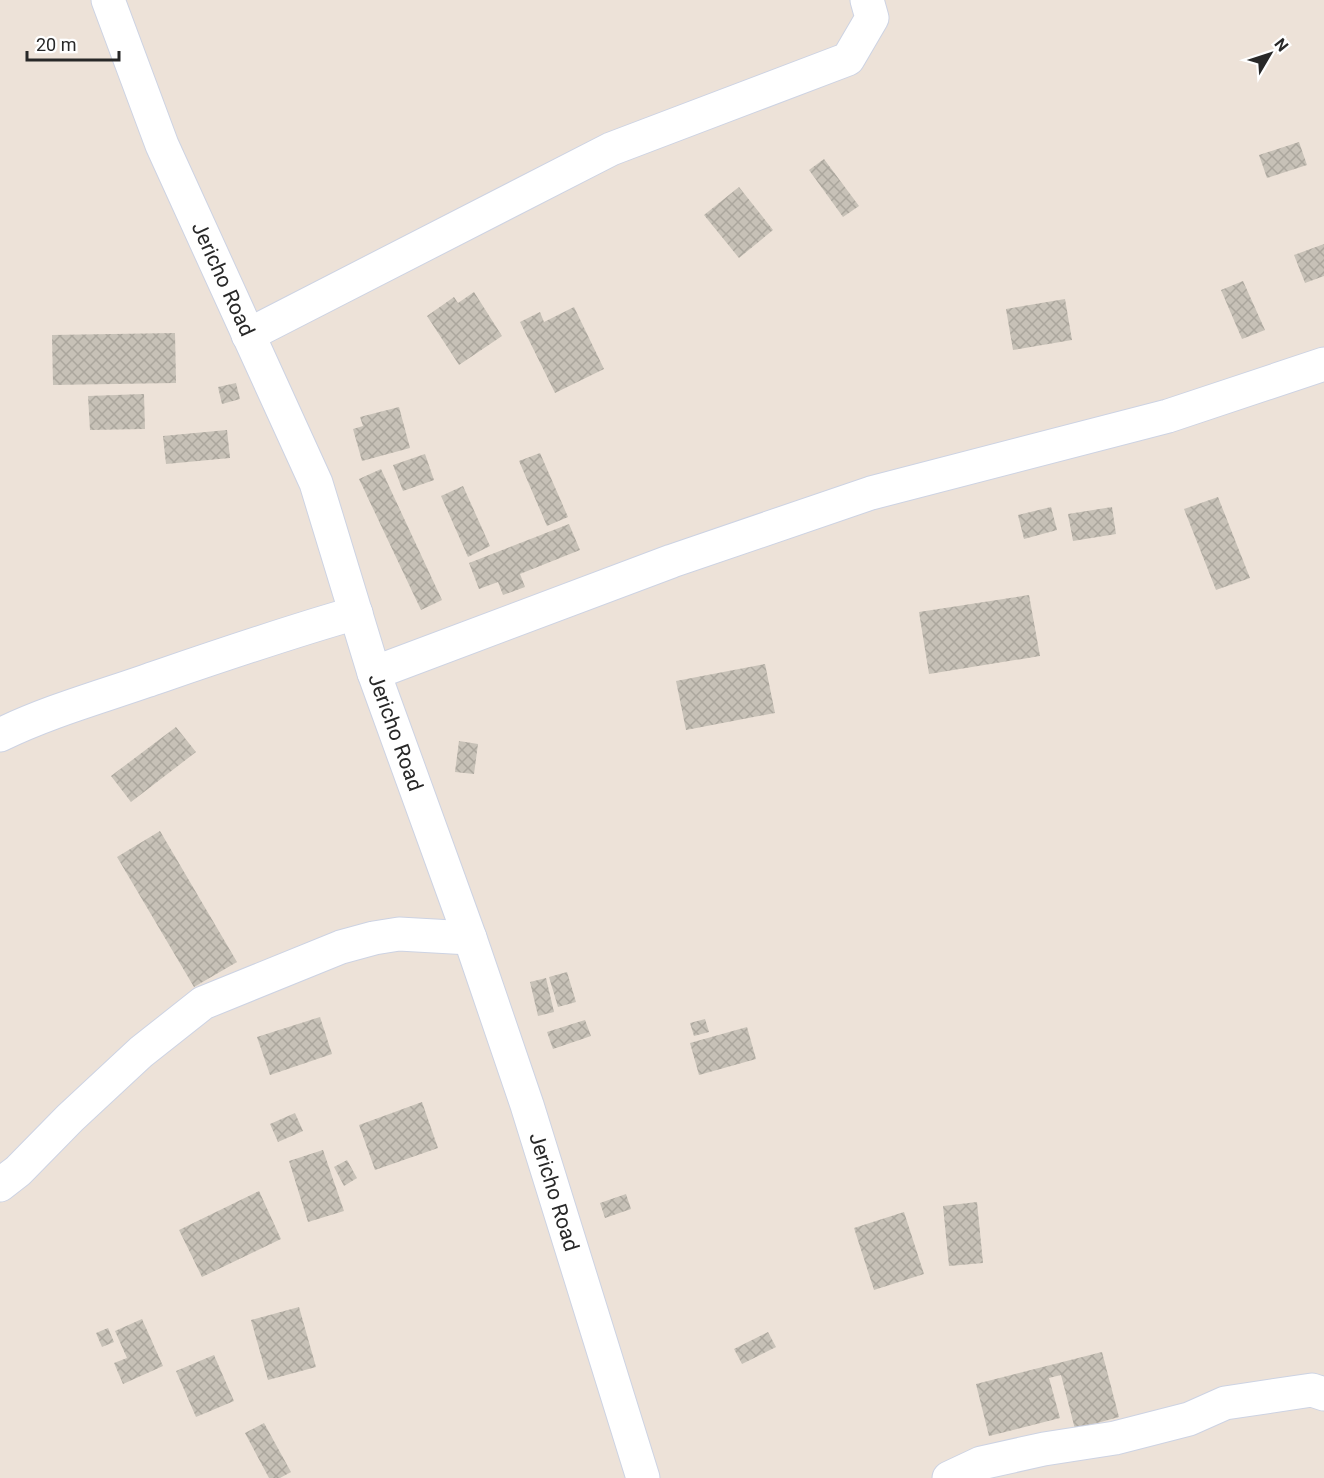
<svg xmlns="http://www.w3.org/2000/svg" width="1324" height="1478" font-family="Roboto,sans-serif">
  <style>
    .building { fill: url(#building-cross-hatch) }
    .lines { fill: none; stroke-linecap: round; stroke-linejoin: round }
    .minor-casing { stroke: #cdd3e3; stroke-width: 35 }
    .minor { stroke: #fff; stroke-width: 33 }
    .labels { text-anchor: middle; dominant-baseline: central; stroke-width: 6; stroke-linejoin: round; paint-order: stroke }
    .street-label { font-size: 21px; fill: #282828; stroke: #fff }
  </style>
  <defs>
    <pattern id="building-cross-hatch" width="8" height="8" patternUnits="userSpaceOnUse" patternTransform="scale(1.5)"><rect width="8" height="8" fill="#c7c1b7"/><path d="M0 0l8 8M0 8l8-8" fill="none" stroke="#aba69d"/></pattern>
  </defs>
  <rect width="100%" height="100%" fill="#ede2d8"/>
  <path class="building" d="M1299,142l8,23 -40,13 -8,-23z
    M824,159l35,47 -16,11 -34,-47z
    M739,187l34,43 -34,28 -35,-43z
    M1324,244v32l-19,7 -11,-28z
    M1243,281l22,49 -23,9 -21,-49z
    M474,292l28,44 -43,29 -32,-49 27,-19 4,6z
    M1065,299l7,41 -59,10 -7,-41z
    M574,307l30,62 -49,24 -35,-71 20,-10 4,10z
    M175,333l1,50 -123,2 -1,-50z
    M236,383l4,16 -18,5 -4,-17z
    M144,394l1,35 -55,1 -2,-34z
    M399,407l11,41 -48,13 -9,-32 10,-3 -3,-9z
    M227,430l3,28 -64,6 -3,-28z
    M540,453l28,64 -21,9 -28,-65z
    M425,454l9,26 -31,11 -10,-26z
    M381,469l61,131 -21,10 -62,-131z
    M463,486l27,60 -22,11 -27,-61z
    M1218,497l32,81 -34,12 -32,-81z
    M1051,507l6,23 -33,9 -6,-24z
    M1112,507l4,27 -43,7 -5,-27z
    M569,524l11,26 -60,24 5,13 -22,8 -5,-13 -19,7 -10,-26z
    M1029,595l11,61 -111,18 -10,-62z
    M765,664l10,49 -89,17 -10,-49z
    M176,727l20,25 -65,50 -20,-26z
    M459,741l19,3 -4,30 -19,-2z
    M160,831l77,131 -43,25 -77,-130z
    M567,972l9,30 -18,5 -9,-30z
    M546,978l8,34 -16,4 -8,-34z
    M320,1017l12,37 -62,21 -13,-38z
    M705,1019l4,13 -15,4 -4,-13z
    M585,1020l6,16 -38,13 -6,-17z
    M747,1027l9,32 -57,16 -9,-32z
    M422,1102l16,46 -63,22 -16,-45z
    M295,1113l8,18 -25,11 -8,-18z
    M323,1150l21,61 -36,11 -19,-61z
    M347,1160l10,18 -13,8 -10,-19z
    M259,1191l22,48 -79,38 -23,-47z
    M626,1194l5,15 -26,9 -5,-15z
    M977,1202l6,61 -34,3 -6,-60z
    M904,1212l20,62 -50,16 -20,-62z
    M299,1307l17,60 -48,13 -17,-60z
    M142,1319l21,47 -40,18 -9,-21 13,-5 -12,-27z
    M108,1328l6,14 -12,5 -6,-14z
    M768,1332l8,15 -34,17 -8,-15z
    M1102,1352l17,65 -44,12 -14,-54 -12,3 11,40 -71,18 -13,-52z
    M214,1355l20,46 -38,16 -20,-46z
    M264,1423l27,49 -11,6h-11l-24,-45z"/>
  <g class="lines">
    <defs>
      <g id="minor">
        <path id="s1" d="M108,0l54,145 154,338 58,190 96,265 57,167 116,373"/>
        <path d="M248,335l363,-186 237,-90 24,-41 -5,-18"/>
        <path d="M374,673l298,-112 199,-68 297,-77 156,-52"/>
        <path d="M0,735c47,-23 97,-37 146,-54 70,-24 139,-48 210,-68"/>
        <path d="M0,1185l18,-14 52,-53 71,-66 62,-49 138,-56 33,-9 25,-4 71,4"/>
        <path d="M949,1478l32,-15 63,-14 71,-11 74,-19 36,-16 87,-13 12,4"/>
      </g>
    </defs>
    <use href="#minor" class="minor-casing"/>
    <use href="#minor" class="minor"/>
  </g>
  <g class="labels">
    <g class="street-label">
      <text stroke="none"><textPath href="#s1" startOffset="302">Jericho Road</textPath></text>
      <text stroke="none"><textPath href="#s1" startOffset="788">Jericho Road</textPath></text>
      <text stroke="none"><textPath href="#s1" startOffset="1274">Jericho Road</textPath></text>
    </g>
  </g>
  <g transform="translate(1270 54) rotate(51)" stroke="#ffffff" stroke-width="4.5" paint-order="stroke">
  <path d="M0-4.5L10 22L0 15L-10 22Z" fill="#282828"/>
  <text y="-9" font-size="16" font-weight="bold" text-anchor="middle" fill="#282828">N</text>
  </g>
  <path d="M27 51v9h92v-9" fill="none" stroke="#282828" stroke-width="3"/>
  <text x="36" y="51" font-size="18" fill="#282828" stroke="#ffffff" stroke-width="4.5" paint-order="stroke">20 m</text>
</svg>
